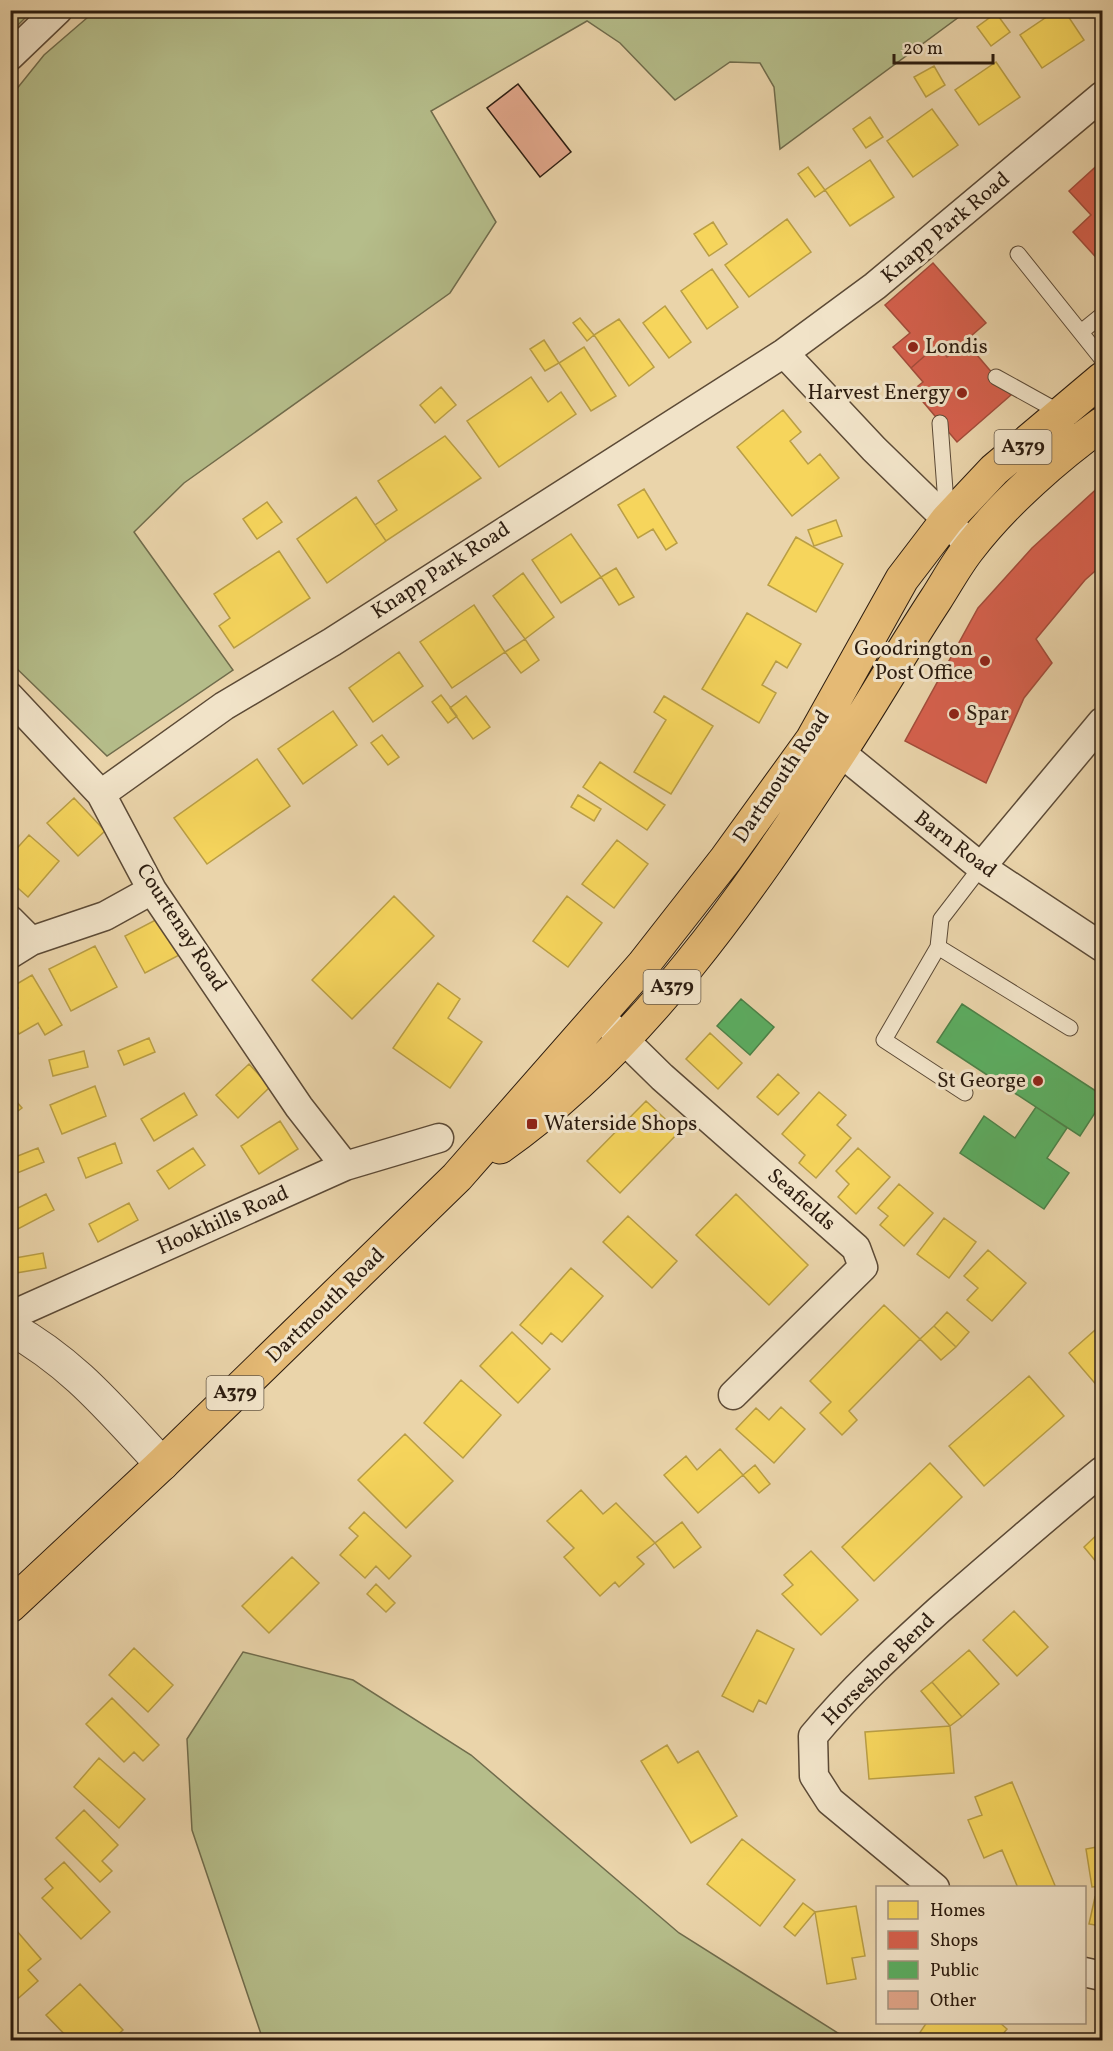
<svg xmlns="http://www.w3.org/2000/svg" width="1113" height="2051" font-family="Vollkorn,serif">
  <style>
    .green { fill: #b5bd8a; stroke: #706c4c; stroke-width: 1.5 }
    .homes { fill: #f6d55c; stroke: #b99e45; stroke-width: 1.5 }
    .shops { fill: #d6604d; stroke: #a34c3a; stroke-width: 1.5 }
    .public { fill: #5aae61; stroke: #4c8248; stroke-width: 1.5 }
    .building { fill: #e0a589; stroke: #2c1c0f; stroke-width: 1.5 }
    .lines { fill: none; stroke-linecap: round; stroke-linejoin: round }
    .service-casing { stroke: #5c4a36; stroke-width: 17 }
    .minor-casing { stroke: #5c4a36; stroke-width: 31 }
    .tertiary-casing { stroke: #5c4a36; stroke-width: 35 }
    .primary-casing { stroke: #2c1c0f; stroke-width: 35 }
    .service { stroke: #f1e3c8; stroke-width: 15 }
    .minor { stroke: #f1e3c8; stroke-width: 28 }
    .tertiary { stroke: #f1e3c8; stroke-width: 33 }
    .primary { stroke: #e5ba75; stroke-width: 33 }
    .poi-dot { fill: #8f2418; stroke: #f1e3c8; stroke-width: 2 }
    .labels { text-anchor: middle; dominant-baseline: central; stroke-width: 6; stroke-linejoin: round; paint-order: stroke }
    .shield { fill: #f1e3c8; stroke: #675846; stroke-width: 1.5 }
    .shield-label { font-size: 20px; font-weight: bold; fill: #2c1c0f }
    .street-label { font-size: 21px; fill: #2c1c0f; stroke: #f1e3c8 }
    .poi-label { font-size: 21px; fill: #2c1c0f; stroke: #f1e3c8; text-anchor: start }
  </style>
  <rect width="100%" height="100%" fill="#ead4aa"/>
  <filter id="stains"><feTurbulence type="fractalNoise" baseFrequency=".00333" numOctaves="4"/><feColorMatrix values="0 0 0 0 .2 0 0 0 0 .09 0 0 0 0 .02 0 0 0 .5 -.17"/></filter>
  <radialGradient id="worn" r=".72"><stop offset=".6" stop-color="#630" stop-opacity="0"/><stop offset="1" stop-color="#630" stop-opacity=".3"/></radialGradient>
  <path class="green" d="M10,11l1,-1 21,1 -19,19h-2z
    M95,11v-1l872,1 -187,138 -6,-62 -14,-24 -30,-1 -55,38 -55,-57 -33,-22 -156,90 65,111 -46,71 -266,190 -50,49 99,138 -126,86 -97,-94 1,-566 33,-41z
    M243,1652l110,28 118,75 208,178 170,107h-586l-71,-210 -5,-91z"/>
  <path class="homes" d="M1057,10h7l20,30 -42,28 -22,-33z
    M996,13l14,19 -19,14 -14,-19z
    M996,62l24,35 -41,28 -24,-35z
    M934,66l11,19 -19,12 -12,-20z
    M932,109l26,36 -45,32 -26,-36z
    M870,117l13,20 -17,11 -13,-19z
    M870,160l24,37 -44,29 -25,-36z
    M808,167l17,23 -10,7 -17,-23z
    M787,219l24,33 -62,45 -24,-32z
    M713,222l14,22 -18,12 -15,-22z
    M712,269l26,38 -31,22 -26,-38z
    M665,306l26,36 -22,16 -26,-35z
    M580,318l14,17 -7,6 -14,-18z
    M619,319l35,48 -25,19 -35,-51z
    M544,340l15,23 -14,8 -15,-22z
    M584,347l32,49 -25,15 -32,-48z
    M531,377l17,25 13,-10 15,22 -77,53 -32,-46z
    M441,387l15,18 -21,18 -15,-18z
    M783,410l18,22 -11,9 18,23 12,-10 19,24 -47,38 -55,-69z
    M445,436l36,42 -95,63 -11,-16 22,-15 -19,-29z
    M644,489l33,54 -11,7 -13,-21 -15,9 -20,-33z
    M356,497l30,44 -59,42 -30,-44z
    M267,502l15,20 -25,17 -14,-20z
    M836,520l6,16 -28,10 -6,-16z
    M571,534l30,43 -40,26 -29,-43z
    M796,537l47,27 -27,48 -48,-27z
    M279,551l31,47 -76,50 -15,-22 11,-8 -16,-24z
    M616,568l18,29 -15,8 -18,-28z
    M523,573l31,44 -29,22 -32,-43z
    M474,605l31,47 -53,36 -32,-46z
    M747,613l54,31 -14,24 -11,-7 -14,24 14,8 -17,30 -57,-34z
    M525,639l14,21 -18,13 -16,-21z
    M399,652l24,34 -50,36 -24,-34z
    M441,695l16,21 -9,7 -16,-21z
    M466,696l24,31 -17,12 -23,-31z
    M664,696l49,30 -42,68 -37,-22 32,-52 -12,-8z
    M333,711l24,34 -54,39 -25,-35z
    M382,735l17,22 -11,8 -17,-22z
    M257,759l33,47 -83,58 -33,-46z
    M600,762l65,43 -18,25 -64,-43z
    M578,795l23,14 -7,12 -23,-14z
    M74,798l31,33 -27,25 -31,-33z
    M29,835l30,26 -31,36 -18,-16v-25z
    M617,840l31,24 -34,44 -32,-24z
    M394,896l40,40 -82,83 -40,-39z
    M567,896l35,27 -34,44 -35,-26z
    M165,915l20,37 -40,21 -20,-37z
    M95,946l22,41 -46,24 -22,-42z
    M32,975l30,50 -17,10 -7,-12 -19,11 -9,-15v-6l8,-5 -8,-13v-7z
    M438,983l22,16 -12,19 34,24 -32,46 -57,-40z
    M710,1033l32,30 -24,26 -32,-30z
    M149,1038l6,14 -31,13 -6,-14z
    M84,1051l4,16 -35,9 -4,-16z
    M249,1064l21,23 -32,31 -22,-23z
    M778,1074l21,19 -21,22 -21,-18z
    M95,1086l11,30 -44,18 -12,-29z
    M819,1092l27,23 -9,10 14,13 -35,40 -17,-15 6,-8 -23,-21z
    M184,1093l13,22 -43,26 -13,-22z
    M10,1094l12,14 -12,9z
    M646,1101l33,31 -59,61 -33,-32z
    M280,1121l18,28 -39,25 -18,-28z
    M115,1143l7,20 -36,15 -8,-20z
    M38,1148l6,14 -34,14v-17z
    M193,1148l12,17 -36,24 -12,-18z
    M858,1148l32,29 -34,37 -18,-17 11,-13 -13,-13z
    M899,1184l34,29 -29,33 -24,-21 8,-9 -10,-8z
    M46,1194l8,16 -38,20 -6,-11v-7z
    M736,1194l72,71 -39,40 -73,-70z
    M129,1203l9,17 -40,22 -9,-18z
    M628,1216l49,45 -25,27 -49,-46z
    M944,1218l32,24 -27,36 -32,-24z
    M988,1250l38,33 -34,38 -25,-21 11,-12 -14,-12z
    M43,1253l3,15 -36,6v-15z
    M571,1268l32,28 -41,46 -11,-9 -9,11 -22,-19z
    M884,1305l36,34 -71,72 8,9 -15,15 -22,-22 11,-11 -21,-21z
    M947,1312l22,20 -13,15 -22,-21z
    M1102,1324v61l-3,3 -30,-35z
    M934,1326l22,21 -15,13 -21,-21z
    M512,1332l38,37 -32,34 -38,-37z
    M1029,1376l35,40 -80,70 -35,-40z
    M461,1380l40,35 -38,43 -39,-35z
    M781,1407l24,22 -31,34 -38,-34 20,-21 13,12z
    M405,1434l48,47 -47,47 -48,-48z
    M720,1449l23,26 -45,38 -34,-38 22,-19 11,14z
    M930,1463l32,34 -88,84 -32,-34z
    M755,1465l15,19 -11,9 -16,-18z
    M581,1490l22,24 13,-11 39,40 -18,14 7,7 -25,23 -4,-5 -15,14 -36,-39 10,-9 -27,-27z
    M364,1512l47,44 -22,23 -13,-13 -11,12 -25,-23 18,-19 -9,-8z
    M682,1522l19,25 -27,21 -19,-25z
    M1102,1530v39l-18,-22z
    M811,1551l47,49 -37,35 -39,-41 11,-9 -9,-10z
    M292,1557l27,26 -50,50 -27,-27z
    M376,1584l19,19 -9,9 -19,-18z
    M1014,1611l34,36 -31,29 -34,-36z
    M757,1630l37,19 -28,55 -7,-4 -6,12 -31,-16z
    M134,1648l39,37 -25,27 -39,-37z
    M969,1650l30,34 -37,33 -30,-35z
    M932,1682l30,35 -12,9 -29,-35z
    M112,1698l47,47 -16,16 -9,-9 -10,10 -38,-38z
    M950,1726l4,47 -85,6 -4,-47z
    M667,1745l11,18 20,-12 39,65 -46,27 -50,-82z
    M99,1758l46,41 -26,29 -45,-41z
    M1012,1782l44,106h-38l-16,-38 -18,8 -16,-38 14,-5 -7,-18z
    M84,1810l34,35 -16,16 10,10 -12,11 -44,-44z
    M742,1839l53,41 -35,46 -53,-42z
    M1102,1846v40l-10,1 -6,-38z
    M64,1862l46,50 -29,27 -39,-41 11,-10 -8,-9z
    M1095,1897l7,2 -1,27 -12,-2z
    M803,1903l12,9 -20,24 -11,-9z
    M856,1906l9,50 -13,2 4,21 -29,5 -12,-72z
    M10,1923l31,36 -13,11 10,11 -24,21 -4,-3z
    M80,1984l43,46 -11,10h-42l-24,-25z
    M927,2022h72l8,7 -9,11h-83z"/>
  <path class="shops" d="M1102,161v103l-29,-32 18,-17 -22,-24z
    M933,263l53,60 -39,34 -10,-12 -26,23 -18,-21 17,-14 -25,-28z
    M965,341l46,54 -54,47 -44,-52 10,-8 -12,-14 26,-23 10,12z
    M1102,484v81l-17,15 -49,59 16,24 -28,35 -38,85 -81,-42 73,-133 54,-60z"/>
  <path class="public" d="M741,999l33,28 -24,28 -33,-29z
    M962,1004l140,91v7l-22,34 -143,-94z
    M1036,1107l31,21 -20,30 22,15 -25,36 -84,-56 24,-37 31,22z"/>
  <path class="building" d="M518,84l53,68 -31,25 -53,-69z"/>
  <g class="lines">
    <defs>
      <path id="service" d="M1018,254l84,105
        M1081,332l21,-17
        M996,377l65,36
        M940,423l7,94
        M938,947l132,81
        M965,1093l-81,-53 54,-93 3,-28 40,-52"/>
      <path id="minor" d="M10,56l48,-46
        M784,353l90,96 73,71 23,27
        M10,697l91,97 51,96 147,217 46,59
        M819,743l21,9 141,115 121,80
        M101,794l123,-88 108,-64 452,-289 91,-67 227,-190
        M981,867l121,-145
        M10,920l21,21
        M10,954l21,-13 74,-25 47,-26
        M608,1024l54,53 194,171 7,19 -130,128
        M10,1316l335,-150 94,-28
        M935,1888l-105,-87 -16,-25 -1,-40c38,-46 82,-86 126,-126 54,-47 108,-94 163,-139
        M1084,1972l18,4"/>
      <path id="tertiary" d="M10,1328c65,36 102,83 152,136"/>
      <path id="primary" d="M500,1147c143,-101 245,-250 340,-395 33,-50 63,-103 96,-153 11,-17 21,-36 34,-52 35,-45 86,-90 132,-123
        M10,1606l152,-142 295,-287 186,-212 83,-106 86,-119 90,-161 45,-59 47,-50 108,-91"/>
    </defs>
    <use href="#service" class="service-casing"/>
    <use href="#minor" class="minor-casing"/>
    <use href="#tertiary" class="tertiary-casing"/>
    <use href="#primary" class="primary-casing"/>
    <use href="#service" class="service"/>
    <use href="#minor" class="minor"/>
    <use href="#tertiary" class="tertiary"/>
    <use href="#primary" class="primary"/>
  </g>
  <g class="poi-dot">
    <circle cx="913" cy="347" r="6"/>
    <circle cx="962" cy="393" r="6"/>
    <circle cx="985" cy="661" r="6"/>
    <circle cx="954" cy="714" r="6"/>
    <circle cx="1038" cy="1081" r="6"/>
    <rect x="526" y="1118" width="12" height="12" rx="3"/>
  </g>
  <g class="labels">
    <g class="shield">
      <rect x="994.5" y="430" width="57" height="34" rx="4.5"/>
      <rect x="643.5" y="970" width="57" height="34" rx="4.5"/>
      <rect x="206.5" y="1376" width="57" height="34" rx="4.5"/>
    </g>
    <g class="shield-label">
      <text x="1023" y="447">A379</text>
      <text x="672" y="987">A379</text>
      <text x="235" y="1393">A379</text>
    </g>
    <g class="street-label">
      <text transform="translate(946 228) rotate(-40)">Knapp Park Road</text>
      <text transform="translate(441 571) rotate(-33)">Knapp Park Road</text>
      <text transform="translate(782 777) rotate(-56)">Dartmouth Road</text>
      <text transform="translate(955 845) rotate(37)">Barn Road</text>
      <text transform="translate(181 928) rotate(57)">Courtenay Road</text>
      <text transform="translate(801 1200) rotate(41)">Seafields</text>
      <text transform="translate(223 1221) rotate(-24)">Hookhills Road</text>
      <text transform="translate(326 1306) rotate(-44)">Dartmouth Road</text>
      <text transform="translate(879 1670) rotate(-45)">Horseshoe Bend</text>
    </g>
    <g class="poi-label">
      <text x="925" y="347">Londis</text>
      <text x="950" y="393" text-anchor="end">Harvest Energy</text>
      <text x="973" y="649" text-anchor="end">Goodrington<tspan x="973" dy="24">Post Office</tspan></text>
      <text x="966" y="714">Spar</text>
      <text x="1026" y="1081" text-anchor="end">St George</text>
      <text x="544" y="1124">Waterside Shops</text>
    </g>
  </g>
  <rect width="1113" height="2051" fill="none" stroke="#ead4aa" stroke-width="36"/>
  <rect x="12" y="12" width="1089" height="2027" fill="none" stroke="#2c1c0f" stroke-width="3"/>
  <rect x="18" y="18" width="1077" height="2015" fill="none" stroke="#2c1c0f" stroke-width="1.5"/>
  <rect x="876" y="1886" width="210" height="138" fill="#f1e3c8" stroke="#a2937e" stroke-width="1.5"/>
  <rect x="888" y="1901" width="30" height="18" fill="#f6d55c" stroke="#a2937e" stroke-width="1.5"/>
  <text x="930" y="1916" font-size="18" fill="#2c1c0f">Homes</text>
  <rect x="888" y="1931" width="30" height="18" fill="#d6604d" stroke="#a2937e" stroke-width="1.5"/>
  <text x="930" y="1946" font-size="18" fill="#2c1c0f">Shops</text>
  <rect x="888" y="1961" width="30" height="18" fill="#5aae61" stroke="#a2937e" stroke-width="1.5"/>
  <text x="930" y="1976" font-size="18" fill="#2c1c0f">Public</text>
  <rect x="888" y="1991" width="30" height="18" fill="#e0a589" stroke="#a2937e" stroke-width="1.5"/>
  <text x="930" y="2006" font-size="18" fill="#2c1c0f">Other</text>
  <path d="M894 54v9h99v-9" fill="none" stroke="#2c1c0f" stroke-width="3"/>
  <text x="903" y="54" font-size="18" fill="#2c1c0f" stroke="#f1e3c8" stroke-width="4.5" paint-order="stroke">20 m</text>
  <rect width="100%" height="100%" filter="url(#stains)"/>
  <rect width="100%" height="100%" fill="url(#worn)"/>
</svg>
